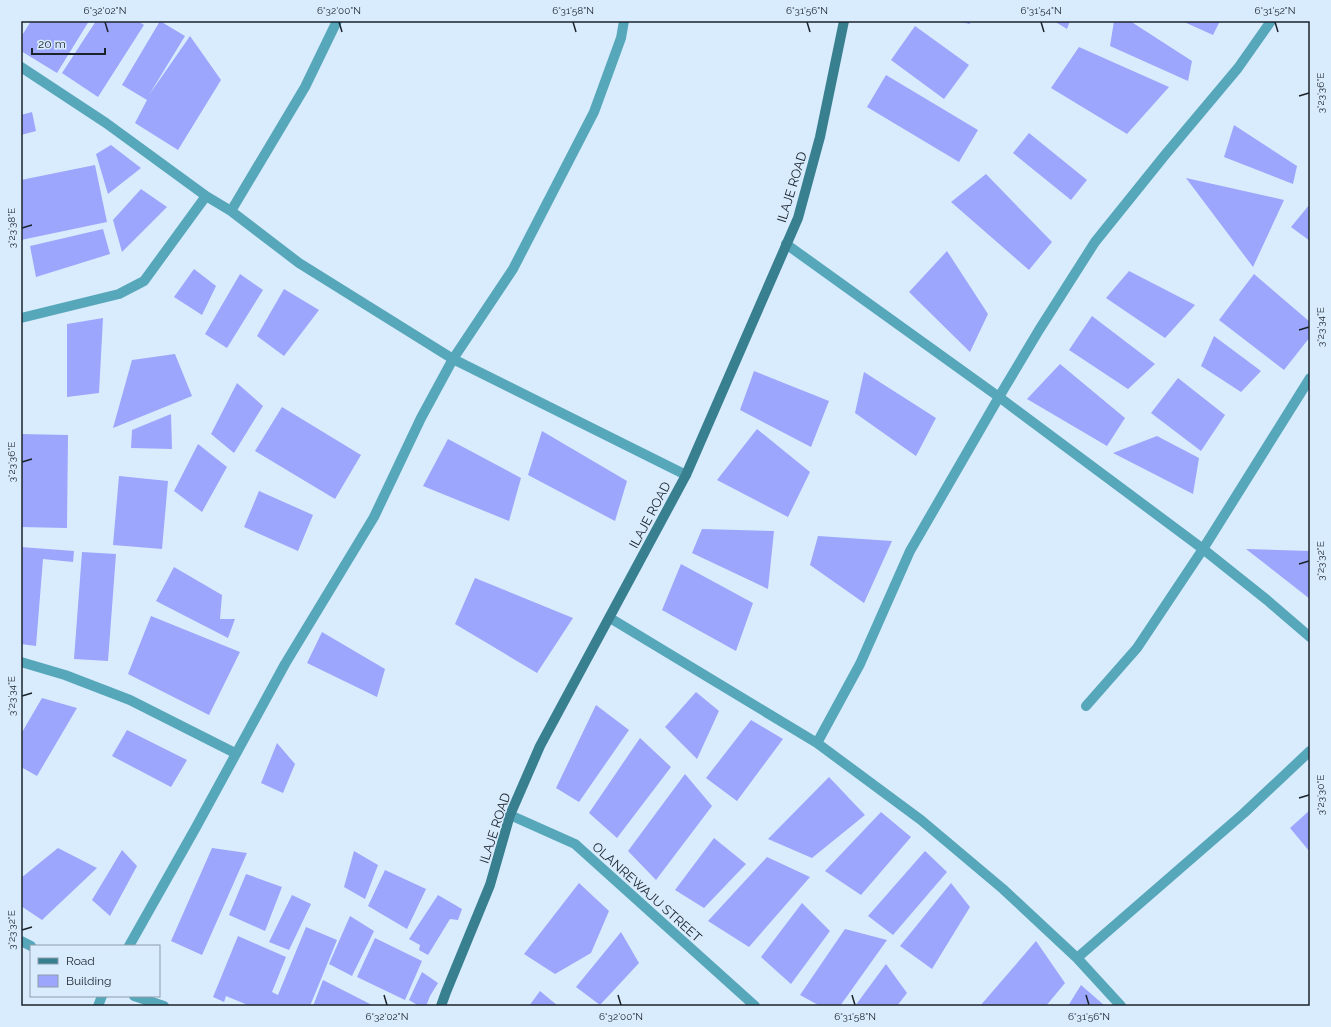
<svg xmlns="http://www.w3.org/2000/svg" width="1331" height="1027" font-family="Raleway,sans-serif">
  <style>
    .building { fill: #9ca6fc }
    .lines { fill: none; stroke-linecap: round; stroke-linejoin: round }
    .street { stroke: #57a7ba; stroke-width: 10 }
    .secondary { stroke: #387f90; stroke-width: 10 }
    .ticks { fill: none; stroke: #1b232b; stroke-width: 1.5 }
    .labels { text-anchor: middle; dominant-baseline: central; stroke-width: 3; stroke-linejoin: round; paint-order: stroke }
    .street-label { font-size: 13px; fill: #1b232b; stroke: #d9ecfe }
    .neatline { fill: none; stroke: #1b232b; stroke-width: 1.5 }
    .ticks-label { font-size: 10px; text-anchor: middle; fill: #1b232b }
  </style>
  <rect width="100%" height="100%" fill="#d9ecfe"/>
  <path class="building" d="M31,21h58l-32,52 -36,-22v-14z
    M96,21h42l6,4 -46,72 -36,-24z
    M160,21l25,15 -36,59 41,-59 31,44 -43,70 -43,-27 12,-23 -25,-15z
    M957,21h13v3z
    M1054,21h16l-3,8z
    M1114,21h16l62,40 -4,20 -78,-35z
    M1182,21h38l-7,14z
    M915,26l54,39 -25,34 -53,-39z
    M1079,47l90,40 -42,47 -76,-46z
    M886,75l92,55 -19,32 -92,-55z
    M32,112l4,19 -15,4v-20z
    M1234,125l63,41 -4,18 -69,-27z
    M1029,133l58,47 -16,20 -58,-47z
    M111,145l30,23 -33,26 -12,-40z
    M95,165l12,57 -86,18v-60z
    M986,174l66,68 -23,28 -78,-68z
    M1186,178l98,22 -31,67z
    M141,189l26,18 -45,45 -9,-32z
    M1310,204v37l-19,-14z
    M103,229l7,25 -74,23 -6,-31z
    M947,251l41,63 -18,38 -61,-60z
    M194,269l22,17 -14,29 -28,-18z
    M1129,271l66,34 -30,33 -59,-40z
    M240,274l23,16 -36,58 -22,-14z
    M1254,274l56,48v15l-26,33 -65,-50z
    M284,289l35,21 -35,46 -27,-20z
    M1092,316l63,48 -27,25 -59,-39z
    M103,318l-4,75 -32,4v-73z
    M1214,336l47,35 -20,21 -40,-26z
    M175,354l17,42 -79,32 19,-68z
    M1060,364l65,54 -18,28 -80,-47z
    M754,371l75,30 -18,46 -71,-37z
    M864,372l72,46 -20,38 -61,-43z
    M1178,378l47,37 -24,36 -50,-38z
    M237,383l26,23 -29,47 -23,-19z
    M282,407l79,48 -26,44 -80,-48z
    M171,414l1,35 -41,-1 1,-18z
    M757,429l53,43 -22,45 -71,-37z
    M542,431l85,50 -12,40 -87,-46z
    M21,434l47,1 -1,93 -46,-1z
    M1157,436l42,22 -6,36 -80,-41z
    M448,439l73,39 -12,43 -86,-35z
    M198,444l29,23 -25,45 -28,-21z
    M119,476l49,5 -6,68 -49,-4z
    M259,491l54,24 -15,36 -54,-24z
    M702,529l72,2 -6,58 -76,-36z
    M818,536l74,5 -28,62 -54,-38z
    M21,547l53,4 -1,11 -30,-3 -7,87 -15,-2z
    M1246,549l64,2v48z
    M82,552l34,2 -8,107 -34,-2z
    M681,564l72,39 -17,48 -74,-41z
    M174,567l48,28 -2,24h15l-7,19 -72,-37z
    M475,578l98,40 -36,55 -82,-49z
    M151,616l89,36 -31,63 -81,-41z
    M322,632l63,37 -8,28 -70,-34z
    M696,692l23,19 -22,48 -32,-32z
    M42,698l35,10 -40,68 -16,-9v-33z
    M596,705l33,25 -50,72 -23,-14z
    M751,720l32,19 -46,62 -31,-23z
    M127,730l60,30 -16,27 -59,-31z
    M640,738l31,29 -54,71 -28,-25z
    M277,743l18,21 -12,29 -22,-10z
    M685,774l27,32 -56,74 -28,-29z
    M829,777l36,38 -53,43 -44,-19z
    M1310,810v42l-20,-24z
    M881,812l30,25 -50,58 -36,-24z
    M714,838l32,26 -42,44 -29,-18z
    M58,848l39,20 -55,52 -21,-14v-28z
    M212,848l35,5 -45,102 -31,-14z
    M122,850l15,16 -27,50 -18,-16z
    M354,851l24,14 -13,34 -21,-12z
    M925,851l22,21 -54,63 -25,-19z
    M767,857l43,20 -61,70 -41,-26z
    M385,870l41,19 -19,40 -39,-23z
    M246,874l36,13 -17,44 -36,-16z
    M579,883l30,28 -18,42 -36,21 -31,-20z
    M951,883l19,24 -38,62 -32,-23z
    M292,895l19,9 -22,46 -20,-8z
    M438,895l24,14 -4,11 -8,-1 -22,36 -9,-5 1,-5 -11,-6z
    M802,903l28,28 -39,53 -30,-27z
    M350,916l24,15 -22,45 -23,-12z
    M306,927l31,13 -27,66h-60l-24,-10 -2,6 -11,-5 25,-61 48,21 -14,35 6,3z
    M845,929l42,11 -47,66h-20l-20,-11z
    M621,932l18,31 -39,42 -24,-18z
    M375,938l47,23 -17,39 -48,-23z
    M1036,941l29,42 -19,23h-66z
    M886,964l21,29 -10,13h-42z
    M422,972l16,11 -8,13 -4,10h-7l-10,-6z
    M323,980l51,26h-61z
    M1081,985l24,21h-37z
    M540,991l18,15h-29z"/>
  <g class="lines">
    <path class="street" d="M21,67l85,56 100,73 25,15 68,52 154,96 233,116
      M231,211l74,-124 32,-66
      M786,244l213,153 204,152 64,51 43,37
      M21,318l98,-24 25,-13 62,-85
      M610,618l207,125 104,77 82,69 74,69 44,48
      M21,662l44,13 65,25 105,53
      M1086,706l51,-58 66,-99 107,-171
      M817,743l43,-79 50,-113 89,-154 40,-67 56,-88 70,-87 73,-87 33,-47
      M510,815l65,29 180,162
      M21,941l10,5
      M129,946l66,-117 90,-165 89,-147 47,-99 32,-59 60,-90 81,-157 27,-74 3,-17
      M1077,958l167,-145 66,-62
      M134,996l30,10
      M98,1006l4,-10"/>
    <path class="secondary" d="M441,1006l5,-14 44,-107 20,-70 30,-69 146,-271 112,-257 22,-81 24,-116"/>
  </g>
  <path class="ticks" d="M105,22l3,10M339,22l3,10M573,22l3,10M807,22l3,10M1041,22l3,10M1275,22l3,10M1299,96l10,-3M22,228l10,-3M1299,330l10,-3M22,462l10,-3M1299,564l10,-3M22,696l10,-3M1299,798l10,-3M22,930l10,-3M384,995l3,10M618,995l3,10M852,995l3,10M1086,995l3,10"/>
  <g class="labels">
    <g class="street-label">
      <text transform="translate(792 187) rotate(-73)">ILAJE ROAD</text>
      <text transform="translate(650 515) rotate(-62)">ILAJE ROAD</text>
      <text transform="translate(495 828) rotate(-72)">ILAJE ROAD</text>
      <text transform="translate(647 892) rotate(42)">OLANREWAJU STREET</text>
    </g>
  </g>
  <rect width="1331" height="1027" fill="none" stroke="#d9ecfe" stroke-width="44"/>
  <rect x="30" y="945" width="130" height="52" fill="#d9ecfe" stroke="#8d9caa"/>
  <rect x="38" y="958" width="20" height="6" fill="#387f90" stroke="#8d9caa"/>
  <text x="66" y="965" font-size="12" fill="#1b232b">Road</text>
  <rect x="38" y="975" width="20" height="12" fill="#9ca6fc" stroke="#8d9caa"/>
  <text x="66" y="985" font-size="12" fill="#1b232b">Building</text>
  <path d="M32 48v6h73v-6" fill="none" stroke="#1b232b" stroke-width="2"/>
  <text x="38" y="48" font-size="12" fill="#1b232b" stroke="#d9ecfe" stroke-width="3" paint-order="stroke">20 m</text>
  <rect x="22" y="22" width="1287" height="983" class="neatline"/>
  <g class="ticks-label">
    <text x="105" y="14">6°32'02"N</text>
    <text x="339" y="14">6°32'00"N</text>
    <text x="573" y="14">6°31'58"N</text>
    <text x="807" y="14">6°31'56"N</text>
    <text x="1041" y="14">6°31'54"N</text>
    <text x="1275" y="14">6°31'52"N</text>
    <text transform="translate(1320 93) rotate(-90)" y="4">3°23'36"E</text>
    <text transform="translate(11 228) rotate(-90)" y="4">3°23'38"E</text>
    <text transform="translate(1320 327) rotate(-90)" y="4">3°23'34"E</text>
    <text transform="translate(11 462) rotate(-90)" y="4">3°23'36"E</text>
    <text transform="translate(1320 561) rotate(-90)" y="4">3°23'32"E</text>
    <text transform="translate(11 696) rotate(-90)" y="4">3°23'34"E</text>
    <text transform="translate(1320 795) rotate(-90)" y="4">3°23'30"E</text>
    <text transform="translate(11 930) rotate(-90)" y="4">3°23'32"E</text>
    <text x="387" y="1020">6°32'02"N</text>
    <text x="621" y="1020">6°32'00"N</text>
    <text x="855" y="1020">6°31'58"N</text>
    <text x="1089" y="1020">6°31'56"N</text>
  </g>
</svg>
